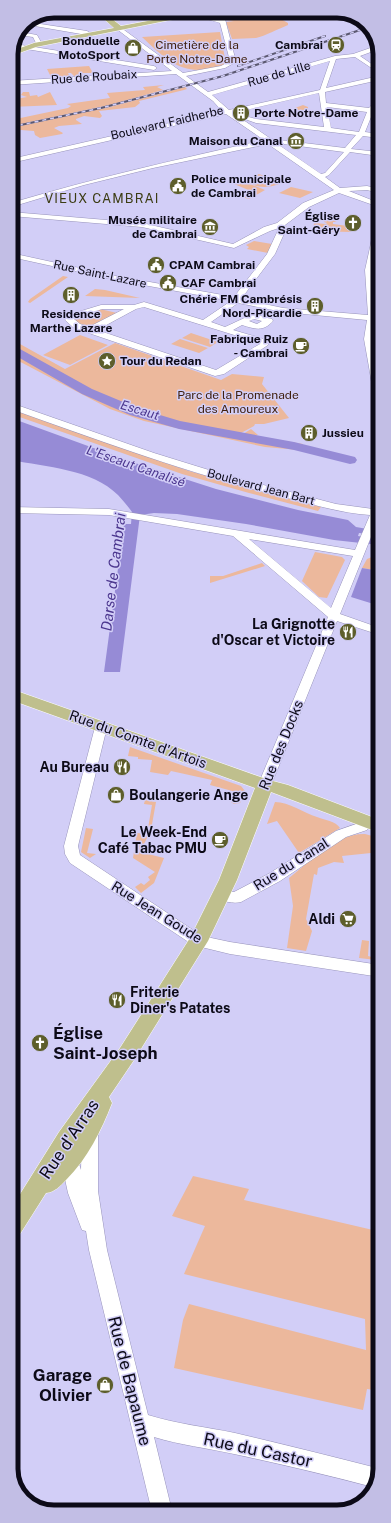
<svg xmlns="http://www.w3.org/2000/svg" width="391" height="1523" font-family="'Public Sans',sans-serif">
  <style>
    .green { fill: #ecb89c }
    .water { fill: #968bd6 }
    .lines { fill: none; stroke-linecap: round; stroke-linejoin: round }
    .river { fill: #968bd6; fill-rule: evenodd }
    .minor-casing { stroke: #9894bb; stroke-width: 1 }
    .major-casing { stroke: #fff; stroke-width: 1 }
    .minor { fill: #fff; fill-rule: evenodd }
    .major { fill: #bfbf8d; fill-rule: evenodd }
    .rail-casing { stroke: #5b5870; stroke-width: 2 }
    .rail { stroke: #d2cef7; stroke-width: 1.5; stroke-dasharray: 4; stroke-linecap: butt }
    .labels { text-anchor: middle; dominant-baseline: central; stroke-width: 3; stroke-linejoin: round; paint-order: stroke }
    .far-poi-label { font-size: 12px; font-weight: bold; fill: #0c0a17; stroke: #d2cef7; text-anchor: end }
    .far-park-label { font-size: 12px; fill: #40210f; stroke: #d2cef7 }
    .far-street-label { font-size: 12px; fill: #0c0a17; stroke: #d2cef7 }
    .far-quarter-label { font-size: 13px; letter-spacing: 1px; fill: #3c3c13; stroke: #d2cef7 }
    .far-water-label { font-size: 13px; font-style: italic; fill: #4b368e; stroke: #d2cef7 }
    .poi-label { font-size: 14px; font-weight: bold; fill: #0c0a17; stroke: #d2cef7; text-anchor: end }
    .street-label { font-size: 14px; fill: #0c0a17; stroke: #d2cef7 }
    .water-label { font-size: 15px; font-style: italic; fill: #4b368e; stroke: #d2cef7 }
    .near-poi-label { font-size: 17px; font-weight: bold; fill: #0c0a17; stroke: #d2cef7; text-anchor: start }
    .near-street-label { font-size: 17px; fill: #0c0a17; stroke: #d2cef7 }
    .rim { fill: none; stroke: #0c0a17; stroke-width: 5 }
  </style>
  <rect width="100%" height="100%" fill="#d2cef7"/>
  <path class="green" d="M224,11h101l-10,4 -36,3 9,5v2c-10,4 -23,11 -32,13h1l-25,1 -6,-17 8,-1 -8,-1 -3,-8h6z
    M220,32l6,32c-39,15 -56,0 -84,-27z
    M89,66l4,7h-11l2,3 -9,1 -4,-4h-3l2,4 -18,2 -5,-10z
    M164,85l-7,2 6,3 -54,15 -98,21v-6l57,-12 3,-2 -4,-2 43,-6 -3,-5 38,-3 -2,-3z
    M185,87l2,2 -3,1 -45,11 1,2 -5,4 -36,4 3,5 -2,2 -16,-2 -8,3v1l6,4 -23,2 -5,2 9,5 -1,1 -22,4 -5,-3 -1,-4 -13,-1 -10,2v-4l99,-21z
    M23,92h6l1,4 7,-1 1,2 12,-5 7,13 -46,2v-7l16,-3 -6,-2z
    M303,105l5,2v9l2,1h-21l-6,-2 17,-4 -5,-3z
    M259,174l23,9c-9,4 -21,6 -30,1 -2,-2 -4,-3 -6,-3l-1,1 20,8 -16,9 -7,-2 9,-6 -17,-7z
    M291,187l22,5 -13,6 -21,-5z
    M310,214l7,1 17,-1 3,5 -1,3h-3v2l15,2 3,6 -38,-1 1,-8 12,1 1,-1 -3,-1v-1l-18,-2v-3h4z
    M254,241l18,3 -4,9 -21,-4 2,-2 -3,-2z
    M63,276l5,1 -38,26 -2,-1 2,-3z
    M95,289l10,1 35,8 -55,-2z
    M100,309l17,4 -29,15 -17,-9z
    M191,333l27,9 -8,5 -28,-9z
    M80,335l28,10 -38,20 -27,-10z
    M11,339l54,30 50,-26 106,37 11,-6 32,3 -2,7 27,34 -25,6h-9l-1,2 -13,7 2,1 8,-5 7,6 -4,1 49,8 -4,6 -34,-3 -121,-26 -34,-12 -99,-52z
    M180,339l28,9 -9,5 -28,-9z
    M11,409l178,62 132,36 -3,4 -69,-18 -67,-19 -171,-60z
    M315,552l27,5 3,3 -18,38 -8,-1 -17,-16z
    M372,557l8,1v13l-18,-3 5,-9z
    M262,563l3,3 -55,17v-7h13z
    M130,747l111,39 4,5 -5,12 -6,1 -3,-2 5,-10 -26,-7 2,-5 -41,-9 -3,4 -18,-3 2,-12 -14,-1v-2l-10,-1z
    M145,800l11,2 -5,28 -11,22 24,6 -10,25 -13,10 -6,-6 6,-4 3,2 6,-5 -2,-3 7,-5 -22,-14 4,-25 10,1 5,-29 -8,-1z
    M275,802c14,0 29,11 42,15 7,3 19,4 23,11l-41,25 -22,-32 -10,3z
    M86,828l7,1 -6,24 9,1 -6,4 -9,-6z
    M365,834l15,4v8l-9,7 -29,3 2,7 -10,-1 -16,6 -1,7 -3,-1 -8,45 6,12 -6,20 -19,-3 6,-42 -4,-28c22,-17 47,-45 76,-44z
    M362,940l7,1 -1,15 8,2v2l-17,-2z
    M193,1176l56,13 -5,11 129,30 7,-29v190l-13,-2 -4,21 -189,-42 9,-48 6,-16 177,46 -1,-31 -181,-45 21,-48 -33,-10z"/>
  <path class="water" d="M11,418l121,44 84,27 82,21 50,10 8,7 23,4v4l-20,-2 -1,3 21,4v5l-45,-5 -88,-16 -69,-10 -23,-1 -14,2 -20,157h-16l20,-148h7l1,-12c-4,-6 -9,-11 -14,-17 -26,-26 -72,-28 -107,-35z
    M362,568l18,3v35l-29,-9z"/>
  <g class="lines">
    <path class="river" d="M11,344l81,45 48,20 40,12 114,21 61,15 2,3 -2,3 -5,1 -56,-14 -115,-21 -49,-14 -48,-21 -71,-41z"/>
    <defs>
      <path id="minor" d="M180,11h8l32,8 -3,-8h6l13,51 -11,6 -39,8 22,16 127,-36 18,-2 26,-9v4l-19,7 19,13v4l-24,-16 -19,2 -10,29 53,-12v4l-54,12 1,11 43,5 8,-9 2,-1v6l-4,5h4v4l-6,-1 -8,20 14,2v4l-16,-2 -12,13 28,3v4l-29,-4 -21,23 -4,2 15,11 27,-2 12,3v4l-12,-3 -18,1 30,12v4l-40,-14 -30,14 -24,18 2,2 -12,27 -34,45 42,9 85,7 -3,-45 10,-45 4,-2v17l-6,30 3,46 3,1v4h-4l-3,18 7,35v63l-5,-3 -2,-50 -8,-45 3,-19 -84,-8 -45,-9 -27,19 14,5 28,-13 19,5 1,2c-10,11 -18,8 -31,4l-9,5 34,10 1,5 -44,29 -9,2 -141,-48 -9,-8 3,-5 33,-10h33l10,-3 59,18 28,-19 -115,-21 -105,-23v-4l105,23 118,21 33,-43 12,-26 -9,3 -36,17 -92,-21 -131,-11v-4l131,11 91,21 31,-17 13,-4 26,-20 31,-13 -66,-46 -115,24 -69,17 -73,22v-4c84,-25 168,-44 253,-63l-38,-26 -215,49v-4l211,-48 -9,-10 -37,-27 -165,11v-4l161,-10 -54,-41 -1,-1 3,-2 63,46 38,-7 9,-5 -10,-38zM330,61l-10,29 -91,20 -17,-15zM319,93l5,34 -68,-8 -11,-3 -3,2 14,5 100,12 -11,13 -74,-9 -38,-26zM327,107l40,5 -8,20 -28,-4zM276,143l68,9 -19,21 -4,1zM144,307l116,36v1l-44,26 -119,-40 39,-21zM102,309h22l-35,18 -9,-3 -6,-5zM254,319l8,2 -5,3 -8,-3z
        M27,22l60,9 3,2 -3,2 -64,-11z
        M20,32l17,3 4,7 -5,1 -3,-6 -15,-2z
        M15,44l139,22 3,2 -3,2 -140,-23z
        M11,403l143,50 71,22 111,29 37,5 2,-3 4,-1v12l-39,97 40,14v7l-43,-14 -67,167 -5,1 -5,-1 -2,-3 70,-168 -95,-81 -124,-21 -98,-2v-6l98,2 246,41 15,-35c-31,-2 -61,-12 -91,-19 -91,-23 -179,-55 -268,-87zM249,539l104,17 -22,52z
        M101,723l4,1 2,3 -29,119 2,9 122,81 28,6 150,23v12l-150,-23 -37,-9 -123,-82 -5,-9 -1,-8 31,-119 2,-3z
        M362,822l5,2 2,3 -2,3 -21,7 -66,44 -39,21c-8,2 -17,-1 -25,-3l-2,-4 2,-4 5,-1 13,2 36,-19 66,-42z
        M90,1125l6,2 2,5v59l9,59 41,165c29,9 58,12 87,18 47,11 95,23 142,35l3,2 -7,17c-46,-12 -92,-23 -139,-33 -27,-6 -54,-9 -80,-17l18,74 -20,1 -63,-262 -3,-19 -4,-1 -14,-37 -8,-37 3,-5 6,-2 6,2 6,19 1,-38 2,-5z"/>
      <path id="major" d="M95,11h7l19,15 80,-15h14l-179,36 -25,9 1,-5 22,-8 80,-15z
        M11,689l258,91 19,5 92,35v13l-109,-41 -34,88 -29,61 -74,119 -25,37 3,6c-11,28 -24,55 -46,77 -6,6 -11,12 -20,13l-26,41 -8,4v-31l47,-75 61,-84 70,-110 29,-58 36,-92 -244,-88z"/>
    </defs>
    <use href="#minor" class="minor-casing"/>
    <use href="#major" class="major-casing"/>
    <use href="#minor" class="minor"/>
    <use href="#major" class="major"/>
    <defs>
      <path id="rail" d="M238,66l87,-30
        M11,127l90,-19 122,-32 146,-49"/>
    </defs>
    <use href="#rail" class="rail-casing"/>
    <use href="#rail" class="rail"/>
  </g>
  <defs>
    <symbol id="station-disc" viewBox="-11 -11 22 22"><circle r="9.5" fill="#5d5e2b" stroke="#d2cef7"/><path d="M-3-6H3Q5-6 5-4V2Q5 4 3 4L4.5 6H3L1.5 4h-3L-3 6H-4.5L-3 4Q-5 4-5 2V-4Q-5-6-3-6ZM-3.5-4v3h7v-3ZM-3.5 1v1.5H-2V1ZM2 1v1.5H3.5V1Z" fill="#fff"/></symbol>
    <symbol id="shop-disc" viewBox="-11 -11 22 22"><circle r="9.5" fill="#5d5e2b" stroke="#d2cef7"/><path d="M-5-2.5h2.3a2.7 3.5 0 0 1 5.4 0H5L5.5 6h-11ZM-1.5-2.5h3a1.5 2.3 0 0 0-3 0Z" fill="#fff"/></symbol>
    <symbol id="building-disc" viewBox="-11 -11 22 22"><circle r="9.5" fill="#5d5e2b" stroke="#d2cef7"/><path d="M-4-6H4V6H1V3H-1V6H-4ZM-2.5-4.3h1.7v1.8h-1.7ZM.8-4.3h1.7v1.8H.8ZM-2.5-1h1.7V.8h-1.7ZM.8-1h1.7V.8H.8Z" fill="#fff"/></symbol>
    <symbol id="museum-disc" viewBox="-11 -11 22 22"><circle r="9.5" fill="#5d5e2b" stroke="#d2cef7"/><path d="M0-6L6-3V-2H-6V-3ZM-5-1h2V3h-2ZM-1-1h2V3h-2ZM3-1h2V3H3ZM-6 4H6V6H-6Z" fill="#fff"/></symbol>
    <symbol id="civic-disc" viewBox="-11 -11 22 22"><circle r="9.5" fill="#5d5e2b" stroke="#d2cef7"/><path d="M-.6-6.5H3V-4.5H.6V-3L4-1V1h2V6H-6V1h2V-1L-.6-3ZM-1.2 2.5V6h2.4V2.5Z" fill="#fff"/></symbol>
    <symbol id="church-disc" viewBox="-11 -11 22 22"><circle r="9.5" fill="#5d5e2b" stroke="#d2cef7"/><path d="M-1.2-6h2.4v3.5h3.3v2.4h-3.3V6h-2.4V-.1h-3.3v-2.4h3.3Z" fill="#fff"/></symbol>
    <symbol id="cafe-disc" viewBox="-11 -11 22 22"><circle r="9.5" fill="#5d5e2b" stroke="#d2cef7"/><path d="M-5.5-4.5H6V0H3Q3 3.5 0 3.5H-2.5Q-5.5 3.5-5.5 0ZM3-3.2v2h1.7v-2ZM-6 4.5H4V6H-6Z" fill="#fff"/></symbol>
    <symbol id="sight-disc" viewBox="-11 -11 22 22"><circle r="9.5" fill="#5d5e2b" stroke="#d2cef7"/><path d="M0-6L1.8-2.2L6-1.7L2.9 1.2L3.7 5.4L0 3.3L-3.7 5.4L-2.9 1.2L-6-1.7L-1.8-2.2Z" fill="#fff"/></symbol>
    <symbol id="restaurant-disc" viewBox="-11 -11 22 22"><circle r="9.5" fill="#5d5e2b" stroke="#d2cef7"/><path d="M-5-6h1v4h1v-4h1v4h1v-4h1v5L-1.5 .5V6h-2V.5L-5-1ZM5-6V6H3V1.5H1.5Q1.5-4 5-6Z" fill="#fff"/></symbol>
    <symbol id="supermarket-disc" viewBox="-11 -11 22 22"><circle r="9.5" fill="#5d5e2b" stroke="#d2cef7"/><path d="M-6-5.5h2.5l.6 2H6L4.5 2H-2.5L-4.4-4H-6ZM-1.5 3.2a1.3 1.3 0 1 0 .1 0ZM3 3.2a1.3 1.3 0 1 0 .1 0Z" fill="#fff"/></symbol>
  </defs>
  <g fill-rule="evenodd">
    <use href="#station-disc" x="326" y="35" width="20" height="20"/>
    <use href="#shop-disc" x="123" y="38" width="20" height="20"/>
    <use href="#building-disc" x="231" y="103" width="20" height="20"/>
    <use href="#museum-disc" x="286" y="131" width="20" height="20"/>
    <use href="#civic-disc" x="168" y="176" width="20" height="20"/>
    <use href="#church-disc" x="343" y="213" width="20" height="20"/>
    <use href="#museum-disc" x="200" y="217" width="20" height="20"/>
    <use href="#civic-disc" x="146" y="255" width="20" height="20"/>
    <use href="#civic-disc" x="158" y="273" width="20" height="20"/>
    <use href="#building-disc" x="61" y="285" width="20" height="20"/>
    <use href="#building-disc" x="305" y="296" width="20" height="20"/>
    <use href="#cafe-disc" x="291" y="336" width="20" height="20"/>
    <use href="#sight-disc" x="97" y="351" width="20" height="20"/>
    <use href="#building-disc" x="299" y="423" width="20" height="20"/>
    <use href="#restaurant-disc" x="338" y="622" width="20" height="20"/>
    <use href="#restaurant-disc" x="112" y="757" width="20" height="20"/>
    <use href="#shop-disc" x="106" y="785" width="20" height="20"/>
    <use href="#cafe-disc" x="210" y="830" width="20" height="20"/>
    <use href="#supermarket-disc" x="338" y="909" width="20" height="20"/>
    <use href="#restaurant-disc" x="107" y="990" width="20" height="20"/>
    <use href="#church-disc" x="30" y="1033" width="20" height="20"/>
    <use href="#shop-disc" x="95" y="1375" width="20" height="20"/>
  </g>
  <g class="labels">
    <g class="far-poi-label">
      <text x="120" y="41">Bonduelle<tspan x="120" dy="14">MotoSport</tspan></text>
      <text x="323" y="45">Cambrai</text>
      <text x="254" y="113" text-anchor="start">Porte Notre-Dame</text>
      <text x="283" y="141">Maison du Canal</text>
      <text x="191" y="179" text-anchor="start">Police municipale<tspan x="191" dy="14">de Cambrai</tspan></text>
      <text x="340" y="216">Église<tspan x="340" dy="14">Saint-Géry</tspan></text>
      <text x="197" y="220">Musée militaire<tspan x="197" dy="14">de Cambrai</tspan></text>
      <text x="169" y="265" text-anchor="start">CPAM Cambrai</text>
      <text x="181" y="283" text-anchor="start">CAF Cambrai</text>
      <text x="302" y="299">Chérie FM Cambrésis<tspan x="302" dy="14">Nord-Picardie</tspan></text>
      <text x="71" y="314" text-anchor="middle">Residence<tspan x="71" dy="14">Marthe Lazare</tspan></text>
      <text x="288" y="339">Fabrique Ruiz<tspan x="288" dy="14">- Cambrai</tspan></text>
      <text x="120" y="361" text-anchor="start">Tour du Redan</text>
      <text x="322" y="433" text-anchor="start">Jussieu</text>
    </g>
    <g class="far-park-label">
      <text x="197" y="45">Cimetière de la<tspan x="197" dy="14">Porte Notre-Dame</tspan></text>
      <text x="238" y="395">Parc de la Promenade<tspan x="238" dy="14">des Amoureux</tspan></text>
    </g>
    <g class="far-street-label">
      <text transform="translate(279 74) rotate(-16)">Rue de Lille</text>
      <text transform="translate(94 77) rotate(-4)">Rue de Roubaix</text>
      <text transform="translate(167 123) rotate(-13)">Boulevard Faidherbe</text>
      <text transform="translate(100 274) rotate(12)">Rue Saint-Lazare</text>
      <text transform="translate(261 487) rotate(15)">Boulevard Jean Bart</text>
    </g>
    <g class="far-quarter-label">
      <text x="102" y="198">VIEUX CAMBRAI</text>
    </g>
    <g class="far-water-label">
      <text transform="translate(140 410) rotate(17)">Escaut</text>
      <text transform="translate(136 466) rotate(19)">L'Escaut Canalisé</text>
    </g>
    <g class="poi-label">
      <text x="335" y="624">La Grignotte<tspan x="335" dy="16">d'Oscar et Victoire</tspan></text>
      <text x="109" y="767">Au Bureau</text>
      <text x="129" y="795" text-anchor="start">Boulangerie Ange</text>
      <text x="207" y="832">Le Week-End<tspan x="207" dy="16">Café Tabac PMU</tspan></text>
      <text x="335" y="919">Aldi</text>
      <text x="130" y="992" text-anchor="start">Friterie<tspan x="130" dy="16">Diner's Patates</tspan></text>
    </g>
    <g class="street-label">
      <text transform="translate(138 739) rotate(20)">Rue du Comte d'Artois</text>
      <text transform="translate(281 745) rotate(-68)">Rue des Docks</text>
      <text transform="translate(291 864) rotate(-32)">Rue du Canal</text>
      <text transform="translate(157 912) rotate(32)">Rue Jean Goude</text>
    </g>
    <g class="water-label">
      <text transform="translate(113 572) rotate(-83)">Darse de Cambrai</text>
    </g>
    <g class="near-poi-label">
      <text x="53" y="1033">Église<tspan x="53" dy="20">Saint-Joseph</tspan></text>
      <text x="92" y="1375" text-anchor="end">Garage<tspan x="92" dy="20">Olivier</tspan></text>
    </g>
    <g class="near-street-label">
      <text transform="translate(69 1139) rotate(-56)">Rue d'Arras</text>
      <text transform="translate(130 1381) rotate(76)">Rue de Bapaume</text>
      <text transform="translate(258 1450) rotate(12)">Rue du Castor</text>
    </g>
  </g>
  <path d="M0 0H391V1523H0ZM54 18H337A36 36 0 0 1 373 54V1469A36 36 0 0 1 337 1505H54A36 36 0 0 1 18 1469V54A36 36 0 0 1 54 18Z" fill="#c2bee5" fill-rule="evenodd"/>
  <path class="rim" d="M54 18H337A36 36 0 0 1 373 54V1469A36 36 0 0 1 337 1505H54A36 36 0 0 1 18 1469V54A36 36 0 0 1 54 18Z"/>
</svg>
